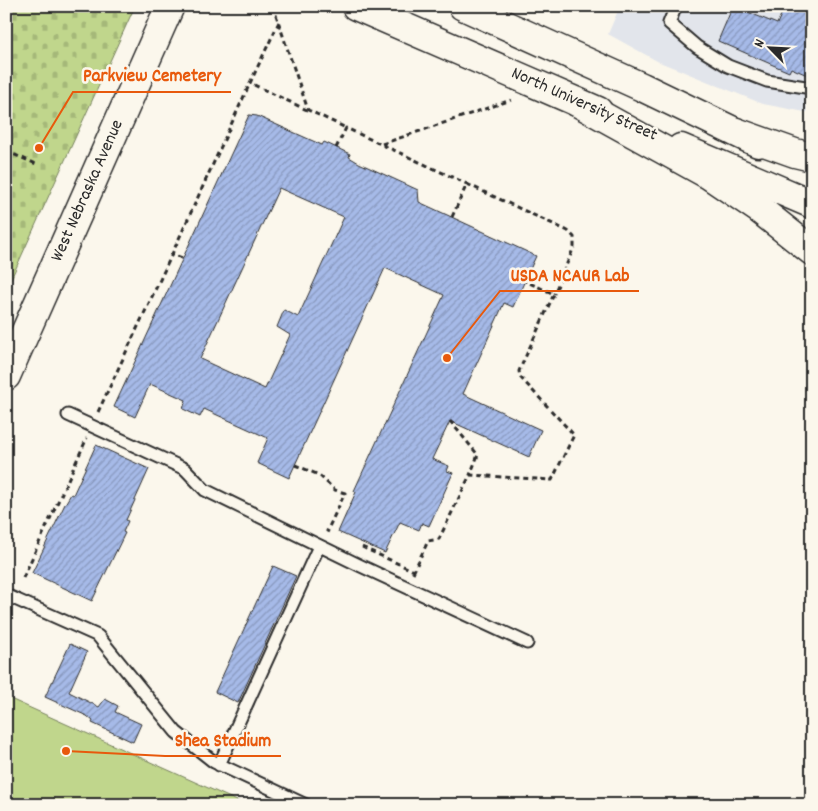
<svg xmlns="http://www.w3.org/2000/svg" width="818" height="811" font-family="Dekko,sans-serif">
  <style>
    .built { fill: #e2e5eb }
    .cemetery { fill: url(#cemetery-stones); stroke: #76805c }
    .garden { fill: #c0d68c; stroke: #76805c }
    .building { fill: url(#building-hatch); stroke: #2b2b2b; fill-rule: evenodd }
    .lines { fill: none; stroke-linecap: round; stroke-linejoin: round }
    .lane-casing { stroke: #2b2b2b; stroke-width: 15 }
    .secondary-casing { stroke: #2b2b2b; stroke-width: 31 }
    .highway-casing { stroke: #2b2b2b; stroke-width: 31 }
    .path { stroke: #2b2b2b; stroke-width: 3; stroke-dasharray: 5 4; stroke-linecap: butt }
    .lane { stroke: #fbf7ec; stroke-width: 11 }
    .secondary { stroke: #fbf7ec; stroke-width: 28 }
    .highway { stroke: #fbf7ec; stroke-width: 28 }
    .labels { text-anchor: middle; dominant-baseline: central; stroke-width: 5; stroke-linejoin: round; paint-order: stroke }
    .street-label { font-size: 18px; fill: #2b2b2b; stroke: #fbf7ec }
    .leader { fill: none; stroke: #e8590c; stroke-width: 2 }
    .callout-dot { fill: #e8590c; stroke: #fbf7ec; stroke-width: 2 }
    .callout-label { font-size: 19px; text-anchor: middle; font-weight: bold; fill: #e8590c; stroke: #fbf7ec; stroke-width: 5; stroke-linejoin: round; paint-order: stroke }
  </style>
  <defs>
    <pattern id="cemetery-stones" width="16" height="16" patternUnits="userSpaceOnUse" patternTransform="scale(1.25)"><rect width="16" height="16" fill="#c0d68c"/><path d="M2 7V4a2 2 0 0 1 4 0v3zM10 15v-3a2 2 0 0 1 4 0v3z" fill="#a5b879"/></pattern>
    <pattern id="building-hatch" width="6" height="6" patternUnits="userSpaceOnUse" patternTransform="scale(1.25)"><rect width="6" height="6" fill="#a6bae8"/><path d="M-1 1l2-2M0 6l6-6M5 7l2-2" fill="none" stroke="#8797bc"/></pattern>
  </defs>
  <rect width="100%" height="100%" fill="#fbf7ec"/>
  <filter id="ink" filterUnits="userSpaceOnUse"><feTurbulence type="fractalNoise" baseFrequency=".02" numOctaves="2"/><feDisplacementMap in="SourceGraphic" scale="10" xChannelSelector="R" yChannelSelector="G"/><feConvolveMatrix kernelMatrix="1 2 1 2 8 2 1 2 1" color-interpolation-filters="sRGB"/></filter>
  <g filter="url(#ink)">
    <path class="built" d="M620,6h192v106h-7l-42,-8 -106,-43 -49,-27z"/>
    <path class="cemetery" d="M6,6h129l-129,284z"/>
    <path class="garden" d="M6,697l240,108h-240z"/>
    <path class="building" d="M733,6l44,18 8,-18h27v71l-21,-9 -2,4 -71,-31z
      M249,115l8,1 65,29 2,-3 26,12 -1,3 10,6 59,27 1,12 117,54 -23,51 -9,-4 -41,91 78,36 -12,27 -79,-36 -18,38 17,7 -2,5 6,2 -24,53 -7,-3 -3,7 -19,-8 -15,31 -47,-21 18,-40 -2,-1 90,-196 -59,-27 -96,210 -32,-15 11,-25 -64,-29 -4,8 -17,-8 3,-9 -36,-16 -15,33 -21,-10zM279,188l65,29 -46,100 -14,-7 -7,17 13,8 -25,54 -65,-30z
      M96,445l53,24 -23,51 2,1 -5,11 2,1 -33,68 -60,-28 33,-69 6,-10 2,1z
      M273,566l23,10 -58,127 -23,-11z
      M70,644l17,8 -18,40 30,15 6,-8 13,7 -3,6 26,12 -8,18 -41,-19 1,-2 -6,-5 -42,-19z"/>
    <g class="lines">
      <defs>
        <path id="lane" d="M676,6l-7,17 28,24 31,19 39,15 45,7
          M68,415l117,54 20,21 156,76 166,77
          M6,595l92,41 78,96 38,30 92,43
          M219,765l100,-219"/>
        <path id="secondary" d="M356,6l242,105
          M463,6l179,81 116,56
          M681,148l131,56
          M6,376l164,-370"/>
        <path id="highway" d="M577,102l132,73 50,34 53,42
          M736,132l59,21 17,4"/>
      </defs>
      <use href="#lane" class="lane-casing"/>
      <use href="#secondary" class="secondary-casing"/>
      <use href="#highway" class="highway-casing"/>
      <path class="path" d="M273,6l35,104 38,18
        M279,22l-29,61 57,27
        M382,144l129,-44
        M336,148l10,-20 121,56
        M6,151l30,13
        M452,217l15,-33 101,47 6,6v10l-20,47
        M182,258l-10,-4 78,-171
        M98,412l74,-158
        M450,421l28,34 -8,20
        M295,465l24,10 16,15 10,3 -18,38 2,1
        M362,547l52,24
        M413,573l15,-32 11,-2 31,-64 82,5 22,-45 -54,-58 -1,-6 35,-77 -29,-13
        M23,578l64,-140"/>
      <use href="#lane" class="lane"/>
      <use href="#secondary" class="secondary"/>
      <use href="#highway" class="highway"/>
    </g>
  </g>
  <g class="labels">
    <g class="street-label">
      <text transform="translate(584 105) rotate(24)">North University Street</text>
      <text transform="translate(88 191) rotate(-66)">West Nebraska Avenue</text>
    </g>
  </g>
  <path class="leader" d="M39 148L73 92H231M447 358L500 291H639M66 751L165 756H281"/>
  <g class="callout-dot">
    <circle cx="39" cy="148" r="5"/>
    <circle cx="447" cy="358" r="5"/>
    <circle cx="66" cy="751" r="5"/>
  </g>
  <g class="callout-label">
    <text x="152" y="81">Parkview Cemetery</text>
    <text x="570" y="281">USDA NCAUR Lab</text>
    <text x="223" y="746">Shea Stadium</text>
  </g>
  <rect width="818" height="811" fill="none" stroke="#fbf7ec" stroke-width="25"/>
  <rect x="12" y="12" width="793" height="786" fill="none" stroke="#2b2b2b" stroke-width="2" filter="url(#ink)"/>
  <g transform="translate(770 48) rotate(294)" stroke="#fbf7ec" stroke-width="4" paint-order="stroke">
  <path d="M0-4L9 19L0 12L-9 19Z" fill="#2b2b2b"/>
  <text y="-8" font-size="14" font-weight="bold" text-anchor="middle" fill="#2b2b2b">N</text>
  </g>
</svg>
